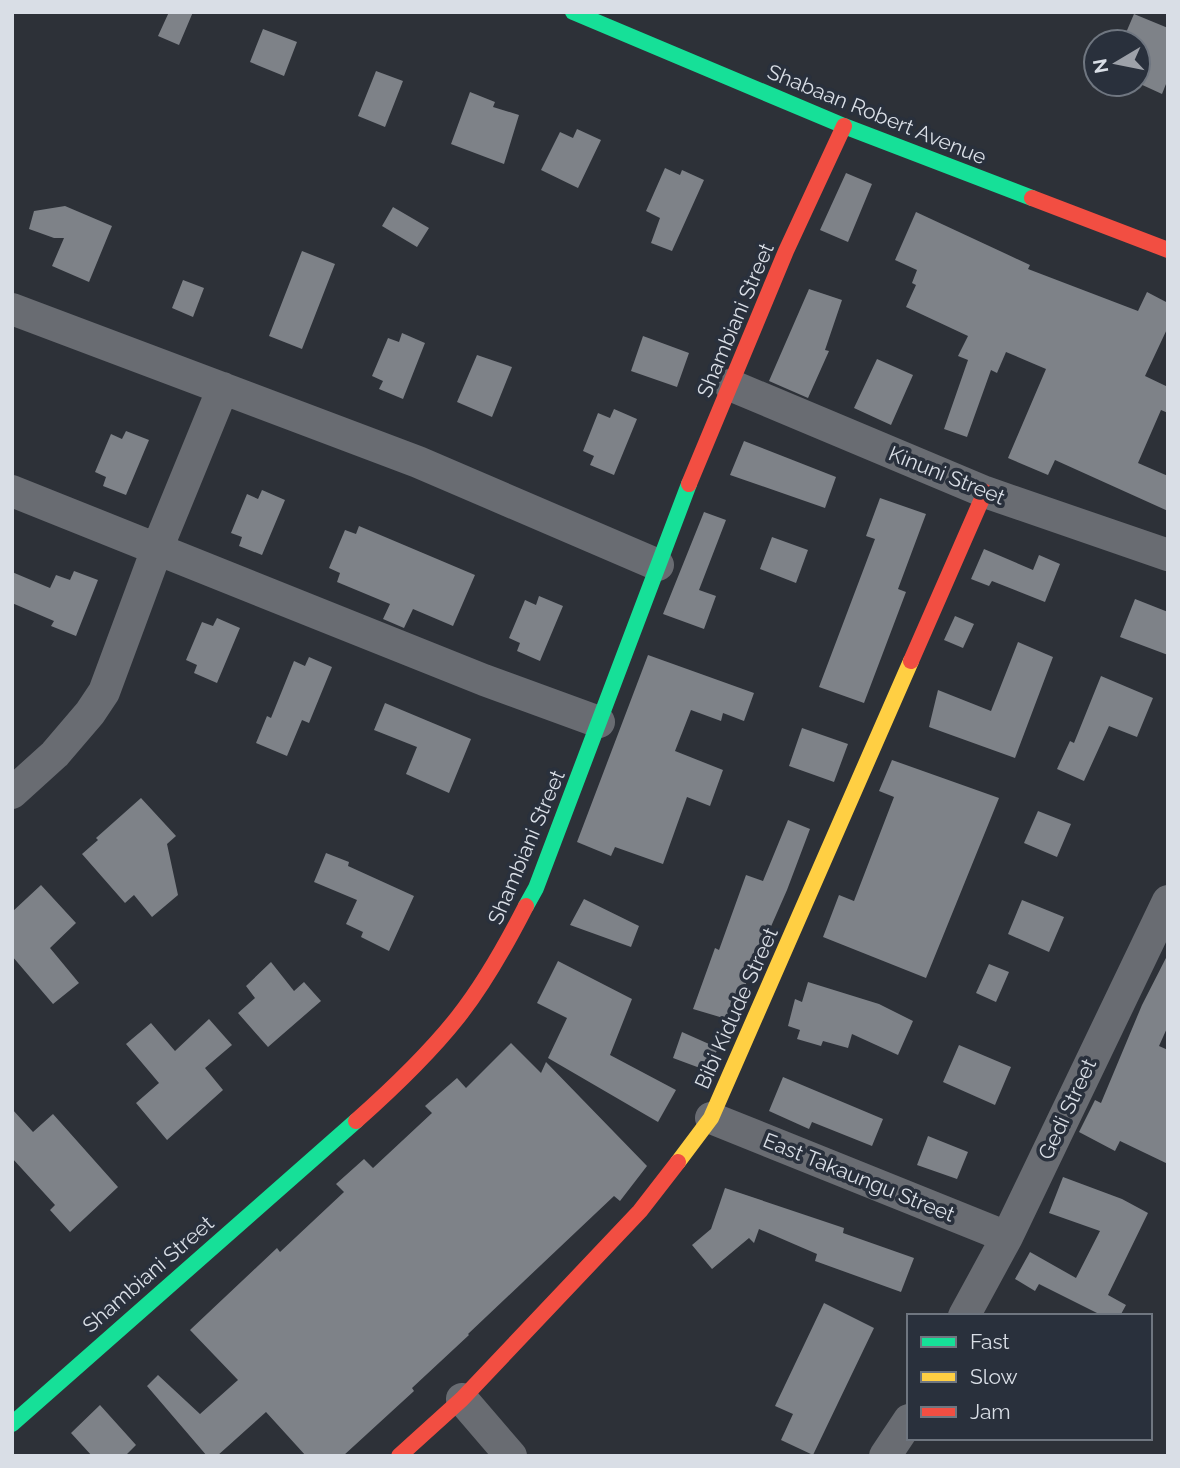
<svg xmlns="http://www.w3.org/2000/svg" width="1180" height="1468" font-family="Raleway,sans-serif">
  <style>
    .building { fill: #7e8288 }
    .lines { fill: none; stroke-linecap: round; stroke-linejoin: round }
    .street { stroke: #696c72; stroke-width: 32 }
    .fast { stroke: #16e098; stroke-width: 16 }
    .slow { stroke: #ffcf43; stroke-width: 16 }
    .jam { stroke: #f24e42; stroke-width: 16 }
    .labels { text-anchor: middle; dominant-baseline: central; stroke-width: 7; stroke-linejoin: round; paint-order: stroke }
    .street-label { font-size: 21px; fill: #d9dee6; stroke: #29303c }
  </style>
  <rect width="100%" height="100%" fill="#2d3138"/>
  <path class="building" d="M169,12h24l-14,33 -21,-9z
    M1134,14l34,14v51l-6,15 -24,-11v-41h-16z
    M263,29l34,13 -13,34 -34,-14z
    M376,71l27,10 -18,46 -27,-11z
    M470,92l25,10 -2,5 26,8 -15,49 -53,-20z
    M577,129l24,11 -23,48 -37,-18 19,-38 13,6z
    M665,168l15,7 2,-5 22,10 -32,71 -21,-8 9,-25 -14,-7z
    M846,173l26,11 -24,58 -28,-12z
    M65,206l47,20 -23,56 -37,-16 12,-28h-10l-25,-9 5,-18z
    M393,207l36,21 -12,19 -35,-21z
    M916,212l114,53 -2,4 110,42 9,-19 21,11v24l-23,49 23,11v26l-7,-3 -23,53 30,13v35l-113,-51 -7,15 -40,-17 38,-89 -40,-17 -9,21 -6,-3 -24,67 -23,-8 24,-69 -10,-4 10,-20 -62,-29 10,-22 -4,-2 5,-13 -22,-10z
    M302,251l33,13 -33,85 -33,-13z
    M183,280l21,8 -11,29 -21,-9z
    M809,289l33,11 -17,50 4,1 -21,47 -39,-17z
    M402,333l23,10 -22,56 -24,-10 4,-8 -11,-5 16,-38 11,4z
    M643,336l46,17 -12,34 -46,-16z
    M477,355l35,12 -20,50 -35,-15z
    M877,359l36,16 -22,50 -37,-17z
    M614,409l23,10 -23,56 -24,-10 4,-9 -11,-5 15,-38 12,5z
    M126,431l23,9 -23,55 -23,-9 3,-9 -11,-5 16,-38 11,5z
    M744,441l92,36 -11,31 -95,-33z
    M262,490l23,10 -23,55 -23,-9 3,-9 -11,-4 16,-39 11,5z
    M880,498l46,16 -28,75 8,3 -42,111 -45,-16 56,-148 -9,-3z
    M704,512l22,8 -27,70 17,6 -12,33 -41,-15z
    M359,526l116,49 -22,51 -40,-17 -9,19 -21,-9 7,-15 -53,-22 3,-9 -11,-5 16,-38 11,4z
    M772,537l36,13 -12,33 -36,-14z
    M984,549l49,21 6,-15 21,9 -15,38 -53,-21 -3,5 -18,-7z
    M74,571l24,9 -22,56 -25,-10 3,-5 -42,-18v-31l38,16 6,-13 14,5z
    M539,596l24,10 -23,55 -23,-10 3,-8 -11,-5 16,-38 11,5z
    M1135,599l33,13v43l-48,-18z
    M955,616l19,8 -11,24 -19,-8z
    M217,618l23,10 -23,55 -23,-10 3,-8 -11,-5 16,-38 11,4z
    M1018,642l35,15 -38,101 -86,-31 9,-37 53,21z
    M648,655l106,38 -10,28 -21,-8 -2,8 -30,-11 -16,41 48,19 -13,36 -23,-9 -24,67 -48,-17 -4,9 -34,-14z
    M309,657l23,10 -23,56 -7,-3 -15,36 -31,-13 11,-27 4,2 23,-57 11,5z
    M1101,676l52,22 -16,39 -28,-11 -25,55 -27,-12 13,-28 4,2z
    M385,703l86,36 -22,54 -43,-19 11,-27 -43,-17z
    M802,728l46,16 -14,38 -45,-16z
    M892,760l107,38 -73,180 -103,-41 16,-42 15,6 40,-104 -15,-6z
    M141,798l35,38 -9,8 11,51 -26,22 -18,-22 -9,8 -43,-49 16,-14 -2,-2z
    M1038,811l33,13 -14,33 -33,-14z
    M788,820l22,9 -23,61 -57,130 -37,-11 22,-61 4,2 27,-75 17,6z
    M326,853l23,9 -1,4 66,30 -25,55 -28,-14 2,-5 -17,-8 11,-24 -43,-18z
    M41,885l35,38 -26,25 29,35 -26,21 -41,-48v-44z
    M584,899l55,27 -8,21 -61,-22z
    M1022,900l42,17 -15,35 -41,-18z
    M1168,954v72l-9,20 9,4v114l-48,-23 -5,10 -36,-19 16,-32 6,3 41,-98z
    M558,961l74,38 -22,56 66,35 -18,32 -110,-64 19,-40 -30,-15z
    M271,962l23,29 10,-9 17,19 -53,46 -30,-34 17,-15 -9,-12z
    M989,964l20,8 -13,30 -20,-9z
    M808,982l71,22 34,17 -15,34 -46,-21 -4,14 -25,-7 -2,5 -24,-7 3,-9 -12,-4 7,-27 7,3z
    M209,1019l23,26 -27,23 18,22 -56,50 -31,-37 23,-20 -33,-39 25,-21 24,28z
    M682,1032l36,16 -10,23 -35,-13z
    M511,1043l30,30 5,-11 101,104 -27,35 -6,-5 -146,138 1,1 -57,53 2,3 -71,65h-37l-40,-44 -49,44h-10l-60,-70 11,-11 42,39 38,-34 -48,-50 87,-82 3,4 64,-60 -8,-8 28,-25 9,9 59,-55 -7,-7 32,-28 9,10z
    M959,1045l52,22 -16,38 -52,-23z
    M783,1077l100,42 -11,27 -60,-24 -3,7 -40,-18z
    M12,1109l21,23 20,-18 65,73 -48,45 -20,-22 5,-5 -43,-47z
    M928,1136l40,16 -11,27 -40,-14z
    M1063,1177l59,22 26,14 -40,82 18,10 -6,11h-17l-64,-32 -4,7 -20,-12 15,-27 46,26 24,-47 -51,-18z
    M725,1188l119,40 -1,5 71,25 -13,34 -86,-31 2,-7 -58,-25 -5,14 -5,-5 -37,31 -20,-24 19,-16z
    M824,1303l50,25 -61,127 -32,-15 12,-26 -18,-8z
    M100,1405l36,40 -11,11h-33l-21,-23z"/>
  <g class="lines">
    <path class="street" d="M12,309l406,153 240,103
      M730,385l255,107 183,63
      M12,491l472,189 115,42
      M12,793l43,-39 35,-41 14,-21 53,-143 66,-161
      M711,1118l296,119
      M964,1316l43,-79 161,-336
      M462,1399l49,57
      M885,1456l24,-36"/>
    <path class="fast" d="M573,12l271,114 188,72
      M526,906l10,-18 153,-404
      M12,1424l344,-303"/>
    <path class="slow" d="M678,1162l33,-44 200,-457"/>
    <path class="jam" d="M1032,198l136,52
      M689,484l97,-233 58,-125
      M911,661l74,-169
      M356,1121c36,-32 72,-66 102,-104 27,-34 48,-72 68,-111
      M399,1456l63,-57 178,-188 38,-49"/>
  </g>
  <g class="labels">
    <g class="street-label">
      <text transform="translate(877 114) rotate(22)">Shabaan Robert Avenue</text>
      <text transform="translate(735 320) rotate(-67)">Shambiani Street</text>
      <text transform="translate(947 475) rotate(22)">Kinuni Street</text>
      <text transform="translate(526 847) rotate(-67)">Shambiani Street</text>
      <text transform="translate(736 1008) rotate(-66)">Bibi Kidude Street</text>
      <text transform="translate(1067 1109) rotate(-65)">Gedi Street</text>
      <text transform="translate(859 1177) rotate(22)">East Takaungu Street</text>
      <text transform="translate(148 1274) rotate(-41)">Shambiani Street</text>
    </g>
  </g>
  <rect width="1180" height="1468" fill="none" stroke="#d9dee6" stroke-width="28"/>
  <rect x="907" y="1314" width="245" height="126" fill="#29303c" stroke="#6f7680" stroke-width="2"/>
  <rect x="921" y="1337" width="35" height="10" fill="#16e098" stroke="#6f7680" stroke-width="2"/>
  <text x="970" y="1349" font-size="21" fill="#d9dee6">Fast</text>
  <rect x="921" y="1372" width="35" height="10" fill="#ffcf43" stroke="#6f7680" stroke-width="2"/>
  <text x="970" y="1384" font-size="21" fill="#d9dee6">Slow</text>
  <rect x="921" y="1407" width="35" height="10" fill="#f24e42" stroke="#6f7680" stroke-width="2"/>
  <text x="970" y="1419" font-size="21" fill="#d9dee6">Jam</text>
  <g transform="translate(1117 63) rotate(260)"><circle r="33" fill="#29303c" stroke="#6f7680" stroke-width="2"/>
  <path d="M0-5L12 26L0 18L-12 26Z" fill="#9da1a9"/>
  <text y="-10" font-size="19" font-weight="bold" text-anchor="middle" fill="#d9dee6">N</text>
  </g>
</svg>
